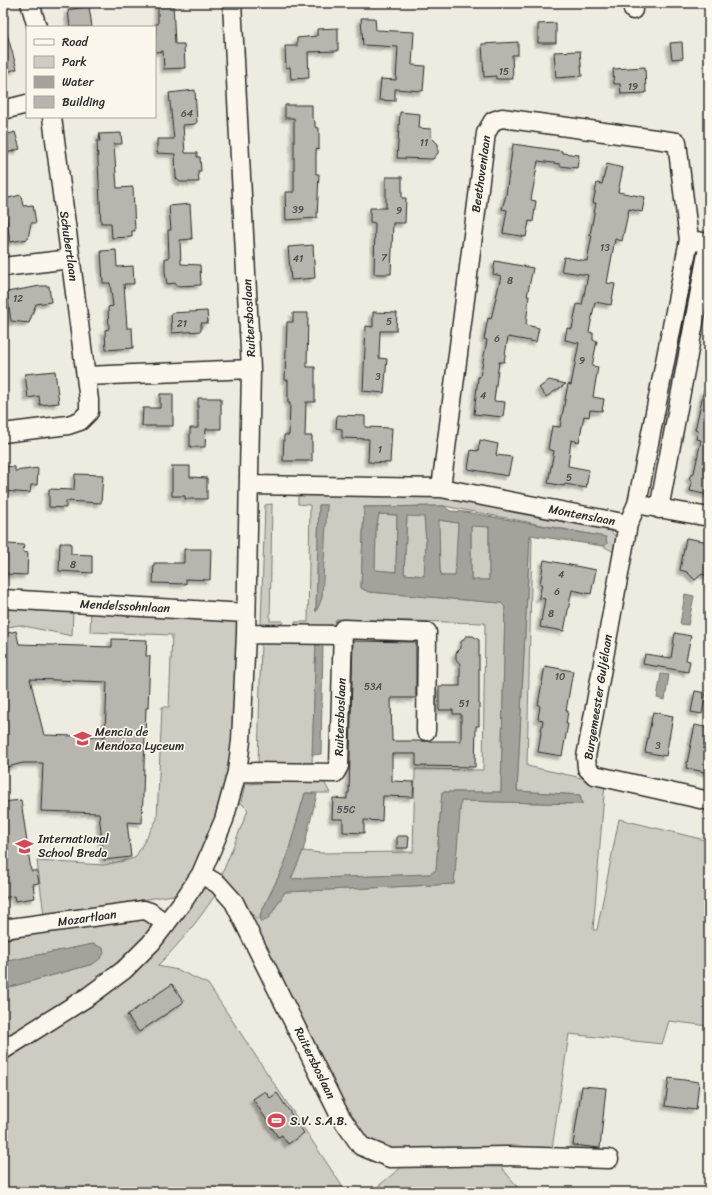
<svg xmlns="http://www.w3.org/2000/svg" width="712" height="1195" font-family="Sriracha,sans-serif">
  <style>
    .green { fill: #cecbc2; stroke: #7c7b76; fill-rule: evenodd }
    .water { fill: #a4a29a; stroke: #74726e; fill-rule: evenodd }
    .building { fill: #b8b5ae; stroke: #2b2b2b; fill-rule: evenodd; filter: url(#shadow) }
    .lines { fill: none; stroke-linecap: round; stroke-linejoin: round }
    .minor-casing { stroke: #2b2b2b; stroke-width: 21 }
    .minor { stroke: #fbf7ec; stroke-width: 18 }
    .labels { text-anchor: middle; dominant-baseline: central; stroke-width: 3.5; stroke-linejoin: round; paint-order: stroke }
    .number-label { font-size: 10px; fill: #4e4e4c }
    .street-label { font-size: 12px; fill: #2b2b2b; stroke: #fbf7ec }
    .poi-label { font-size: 12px; fill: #2b2b2b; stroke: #fbf7ec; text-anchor: start }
  </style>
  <defs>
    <filter id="shadow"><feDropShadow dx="-3.5" dy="3.5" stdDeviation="1" flood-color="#0004"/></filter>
  </defs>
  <rect width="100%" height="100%" fill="#eeebe0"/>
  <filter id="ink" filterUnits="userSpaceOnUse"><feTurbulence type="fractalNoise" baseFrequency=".025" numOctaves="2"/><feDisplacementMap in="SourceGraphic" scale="8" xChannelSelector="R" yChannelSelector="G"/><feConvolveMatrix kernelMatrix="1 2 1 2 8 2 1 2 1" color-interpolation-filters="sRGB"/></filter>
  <g filter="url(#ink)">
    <path class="green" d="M298,494l141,3 171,32 7,10 -3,13 -11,-6 4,-2 -2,-7 -161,-31 -80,1 -3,81 8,4 132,11 4,4 -4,185h-59l-6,78 -6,4 -139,5 12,-28 18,2 92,-1 2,-83 68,1 2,-147 -149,-4 -1,6 -5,5 -34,-3 -1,-5h13l2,-117 -12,-1zM319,505h8l-11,106z
      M272,504l-2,117h13l-1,3 -21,1 4,-120z
      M379,514l18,1 -1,57 -21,-2 1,-41z
      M407,515l17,1 2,25 -1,35 -21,-2z
      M438,520l20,3 -2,53h-14l-2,-6z
      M471,525l18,2v53h-18z
      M530,535l2,3 -5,228 78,17 -12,147h4l22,-111 90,22v185l-40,-5 -7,23 -93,-10 -17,115 -160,4 -35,-18 -116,-229 17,13 -38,-40 28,-69 -7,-7 4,-19 78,-4 7,13h-25l-20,70 -25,52 1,7 7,-3 17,-27 169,-8 6,-83 122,3 -2,-9 -63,-4z
      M3,607l70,4 -1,25 -53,-11 -16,3z
      M91,611l146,8 -5,147 -23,74 -29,54 -136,21 -7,-54 67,4 31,-7 22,-39 5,-112h7l3,-72 -82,-3z
      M261,640l55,1 -4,123 -54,2z
      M207,886l11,5c-18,27 -37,52 -61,75l21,4 30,14 138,208h-343l1,-132 54,-34 85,-64z
      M144,913l9,10c-8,14 -18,23 -30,34 -36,34 -78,58 -120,84v-52l90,-25v-20l-90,18v-22z
      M404,1165l97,2 21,25h-151z"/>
    <path class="water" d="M319,505h8l-5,93 -6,14z
      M444,506l6,5 15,1 141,25 1,7 -4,2 -73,-11 -13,256 63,4 2,9 -121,-3 -7,83 -169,8 -17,27 -7,3 -1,-7 25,-52 20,-70 12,1 -14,57 -12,28 139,-5 6,-4 6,-78h59l4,-185 -4,-4 -132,-11 -8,-4 3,-81zM379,514l18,1 -1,57 -21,-2 1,-41zM407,516l17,1 2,24 -2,35 -20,-2zM439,520l19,3 -3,53h-13l-2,-5zM471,526l18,1v53h-18z
      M685,594l9,2 -6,29 -8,-1z
      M316,641l7,1 -2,112 -9,1z
      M661,674l8,1 -4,25 -8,-2z
      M93,944l10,4 1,5 -3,5 -8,6 -90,25v-27z"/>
    <path class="building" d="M158,3h15l2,41h9l1,24 -21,1 -1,-18 -8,1 1,-28h2z
      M89,6l3,21h-22l-2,-17z
      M361,18h14l1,12 38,2 -2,33 13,1 -2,25 -28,-2v12l-16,-1 2,-21 15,1 2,-33 -35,-2z
      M556,23v20h-18v-19z
      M338,28v23l-30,1 1,26 -18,1 -1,-12 -4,1 -1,-22h12v-8l20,-2v-7z
      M3,34h4l10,35 -14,4z
      M518,42v13h-6l1,24h-17v-3l-12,1 -2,-33z
      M682,42l1,16 -11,1 -2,-16z
      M580,51l2,25 -26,2 -2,-26z
      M645,67l1,26 -25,1 -1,-10h-6l-1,-15z
      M195,90l2,32 -2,2 -12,1 2,28h12v4h3l1,14h-3l1,11h-19l-4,-4 -1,-24 -18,-1v-14h17l-5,-46z
      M285,105h27v12l3,5v5l4,1v22l-3,-1v25h3l-2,44 -31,2 -1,-28h9v-74h-9z
      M400,112l20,2 -1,14 12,1v8l7,7v9l-5,6 -36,-1z
      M15,132l5,17 -17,5v-18z
      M121,133l1,11h-8l3,44 16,-1 2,44h-3v6l-20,1 -1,-15h-10l-4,-82h3l-1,-7z
      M513,144l49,7v2l17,2 -2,13 -17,-2v-2l-22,-3 -7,39 5,1 -3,21 -4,-1 -3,16 -23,-4 4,-23 -5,-1 4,-14z
      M607,164l16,4 -5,24 27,5 -3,15 -13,-3 -7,32 -7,-2 -8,44 8,1 -4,21 -16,-3 -6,30 4,1v7l4,1 -5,25 6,1 -5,30 11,2 -2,12 -12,-1 -1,7 -5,-1 -5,26 -8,-2 -3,26 21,4 -3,18 -21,-4 -1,2 -16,-3 6,-32 -6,-2 4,-23 8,1 8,-43 3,1 8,-42 -14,-3 2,-12 5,1 5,-25 5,1 6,-30 -27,-4 3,-14 23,4 5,-26h-2l6,-32h-3l4,-20 5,1z
      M386,177h16v21h4l-1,25h-12l-2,51h-17l1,-51 -5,-1v-14h16z
      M21,195l2,11 10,-1 3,18h-5l-3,16 -18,3 -6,-43z
      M190,204l2,35 -12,1 1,24 19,1 1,20 -25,1v-3l-9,1 -2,-12v-14h4l-1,-28h3l-2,-24z
      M313,245l2,33 -24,2 -3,-33z
      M116,250l1,17 16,-1 1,18h-10l3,44h5l1,20 -27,2 -1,-20 4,-1 -1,-22 5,-1 -3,-23h-7l-2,-32z
      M495,261l38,7 -6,28h2l-3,29 13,3 -3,14 -28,-5 -4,25h-5l-5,39 11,1 -2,15 -29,-3 4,-37h2l7,-37 -3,-1 4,-21 3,1 10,-43 -8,-2z
      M40,286h9l2,16 -15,2 -7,19 -18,-2 -4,-29z
      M207,311l1,12h-7v8l-29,2 -1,-20z
      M373,312l24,1 -1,18h-16l-1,27 8,1 -3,34 -21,-2 3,-65 7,1z
      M293,313h15l-1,54h8v35h-9l-1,34h7v25h-29l1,-26h5l1,-32h-2v-23h-3l2,-58h6z
      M55,371l4,32 -19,2 -1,-9 -11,2 -3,-24z
      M549,380l17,4 -20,13 -7,-9z
      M704,390l5,1v104l-19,-4 2,-9 -3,-5 5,-4 7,-33 -5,-1 2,-8 -3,-1z
      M160,394h13v32h-31l1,-18h17z
      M198,398h23v31h-15l-1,18h-15v-19h8z
      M337,415l28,1v11l27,1 -2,35 -22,-1 1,-23 -27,-1v-9l-6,-1z
      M480,440l18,4 -2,11 16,2 -4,19 -40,-7 3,-19 7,1z
      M3,466l12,1v4l23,-3 -1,17h-6l-1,8 -27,-2z
      M172,466h18v11l17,1v21h-22v-3h-13z
      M75,474l28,1 -2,28 -35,-2v7l-17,-1v-18l25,1z
      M686,538l23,4v34l-7,-2 -7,6 -8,-8 -7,-2z
      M60,543h11v11l21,1v18l-33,-2z
      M7,544l17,1 -1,7 5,1 -1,22 -21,-1z
      M184,549h27l-1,31 -24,-1v5l-33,-1 1,-20h30z
      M544,560l52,10 -5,24 -19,-4 -8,41 -24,-4 5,-28 -6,-1 3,-14h-2z
      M16,631l3,13 93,3v-8l35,1 -1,16h4l-2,52h-2l-4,115 -15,-1 4,35 -27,3 -5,-47 -58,-2 2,-48h-20l-20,5v-134zM30,679l77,3 -2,55 -61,-2z
      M675,633l16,3 -5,24 4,1 -2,11 -45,-8 2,-10 26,4z
      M466,636h7l6,4v86h-3l-1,41 -59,-1v-12h-24v27l22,1 -1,15 -30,-1 -1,25 -18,-1v13l-21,-1v-13h-11l1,-21 14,1v-6h2l4,-152 63,1v56h-25l1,43h69v-27h-8v-4h-14v-24h21v-22l-4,-5v-6l5,-5v-6z
      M545,666l28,5 -7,40h2l-2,13h2l-6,32 -24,-4 5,-32 -5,-1 2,-13 -2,-1z
      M695,691l11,2 -4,21 -11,-2z
      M653,712l20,4 -7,40 -21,-4z
      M695,725l14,3v45l-23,-5z
      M21,800l10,71h6l2,12 -6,1 2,14 -20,3 -1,-5 -11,2v-96z
      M397,836h12l-1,12h-11z
      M172,984l12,18 -45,30 -12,-17z
      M669,1078l30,4 -3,28 -31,-4z
      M582,1086l24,2 -6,60 -27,-3z
      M265,1091l5,7 7,-5 27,40 -16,11 -6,-9 -4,2 -25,-38z"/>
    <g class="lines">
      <defs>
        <path id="minor" d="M30,3l7,24
          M633,3v7
          M3,110l24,-6
          M3,267l68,-8
          M86,376l165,-7
          M3,433l65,-8 12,-4 9,-9v-12l-37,-283
          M250,485l191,3 187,36 9,-20 52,-264 20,3 -50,266
          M441,488l45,-355 7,-12 9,-3 175,24 12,98
          M647,506l62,11
          M628,524l-42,233 1,11 7,7 115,26
          M3,599l243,14
          M246,634l96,1
          M237,772l98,1 4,-7 4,-137 84,3 -1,99
          M201,874l17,10 16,18 106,214 21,30 29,12 117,-2 102,3
          M3,929l141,-19 6,2 16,12
          M3,1050l86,-54 35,-26 27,-27 33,-43 17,-26 23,-54 13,-48 4,-31 5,-107 5,-265 -19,-366"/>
      </defs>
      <use href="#minor" class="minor-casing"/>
      <use href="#minor" class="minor"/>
    </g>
  </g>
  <defs>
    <symbol id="school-bare" viewBox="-9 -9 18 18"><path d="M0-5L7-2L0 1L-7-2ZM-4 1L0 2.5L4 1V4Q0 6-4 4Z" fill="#d1495b" stroke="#fbf7ec" stroke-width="2.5" paint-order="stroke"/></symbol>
    <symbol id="stadium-bare" viewBox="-9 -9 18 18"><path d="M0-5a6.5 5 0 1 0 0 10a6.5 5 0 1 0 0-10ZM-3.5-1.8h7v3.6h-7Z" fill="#d1495b" stroke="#fbf7ec" stroke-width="2.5" paint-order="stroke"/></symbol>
  </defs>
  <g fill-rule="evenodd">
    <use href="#school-bare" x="70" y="726" width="25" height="25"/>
    <use href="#school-bare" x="12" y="834" width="25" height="25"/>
    <use href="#stadium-bare" x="264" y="1108" width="25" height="25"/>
  </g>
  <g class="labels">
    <g class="number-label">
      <text x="504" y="72">15</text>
      <text x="633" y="87">19</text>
      <text x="187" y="114">64</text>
      <text x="424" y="143">11</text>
      <text x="298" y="210">39</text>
      <text x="399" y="211">9</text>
      <text x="605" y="248">13</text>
      <text x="384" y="258">7</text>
      <text x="298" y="259">41</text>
      <text x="510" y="281">8</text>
      <text x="18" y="299">12</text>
      <text x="389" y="322">5</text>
      <text x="182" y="324">21</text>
      <text x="497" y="339">6</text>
      <text x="582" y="361">9</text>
      <text x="378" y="377">3</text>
      <text x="483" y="396">4</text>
      <text x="380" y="450">1</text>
      <text x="569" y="478">5</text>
      <text x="73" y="565">8</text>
      <text x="561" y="575">4</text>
      <text x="557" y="592">6</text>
      <text x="551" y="614">8</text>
      <text x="560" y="677">10</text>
      <text x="373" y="687">53A</text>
      <text x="464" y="704">51</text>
      <text x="658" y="746">3</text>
      <text x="346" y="810">55C</text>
    </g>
    <g class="street-label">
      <text transform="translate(481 174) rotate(-82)">Beethovenlaan</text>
      <text transform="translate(69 246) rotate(82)">Schubertlaan</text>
      <text transform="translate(249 318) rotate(-93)">Ruitersboslaan</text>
      <text transform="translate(582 515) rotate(11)">Montenslaan</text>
      <text transform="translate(125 606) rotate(3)">Mendelssohnlaan</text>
      <text transform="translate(598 697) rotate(-81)">Burgemeester Guljélaan</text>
      <text transform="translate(340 717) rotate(-88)">Ruitersboslaan</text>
      <text transform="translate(87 918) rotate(-8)">Mozartlaan</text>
      <text transform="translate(315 1063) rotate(64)">Ruitersboslaan</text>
    </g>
    <g class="poi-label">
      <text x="95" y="732">Mencia de<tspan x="95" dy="14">Mendoza Lyceum</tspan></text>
      <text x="38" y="839">International<tspan x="38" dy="14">School Breda</tspan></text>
      <text x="290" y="1121">S.V. S.A.B.</text>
    </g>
  </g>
  <rect width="712" height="1195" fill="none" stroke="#fbf7ec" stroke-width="16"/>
  <rect x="8" y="8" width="696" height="1179" fill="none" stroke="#2b2b2b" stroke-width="1.5" filter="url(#ink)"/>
  <rect x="26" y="26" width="130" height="92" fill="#fbf7ec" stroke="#a8a59f"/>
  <rect x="34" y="39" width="20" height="6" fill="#fbf7ec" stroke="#a8a59f"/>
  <text x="62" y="46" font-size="12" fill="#2b2b2b">Road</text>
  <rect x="34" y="56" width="20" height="12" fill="#cecbc2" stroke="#a8a59f"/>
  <text x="62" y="66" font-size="12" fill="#2b2b2b">Park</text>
  <rect x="34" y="76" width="20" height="12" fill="#a4a29a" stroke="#a8a59f"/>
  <text x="62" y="86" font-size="12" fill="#2b2b2b">Water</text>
  <rect x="34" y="96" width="20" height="12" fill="#b8b5ae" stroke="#a8a59f"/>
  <text x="62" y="106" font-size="12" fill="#2b2b2b">Building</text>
</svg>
